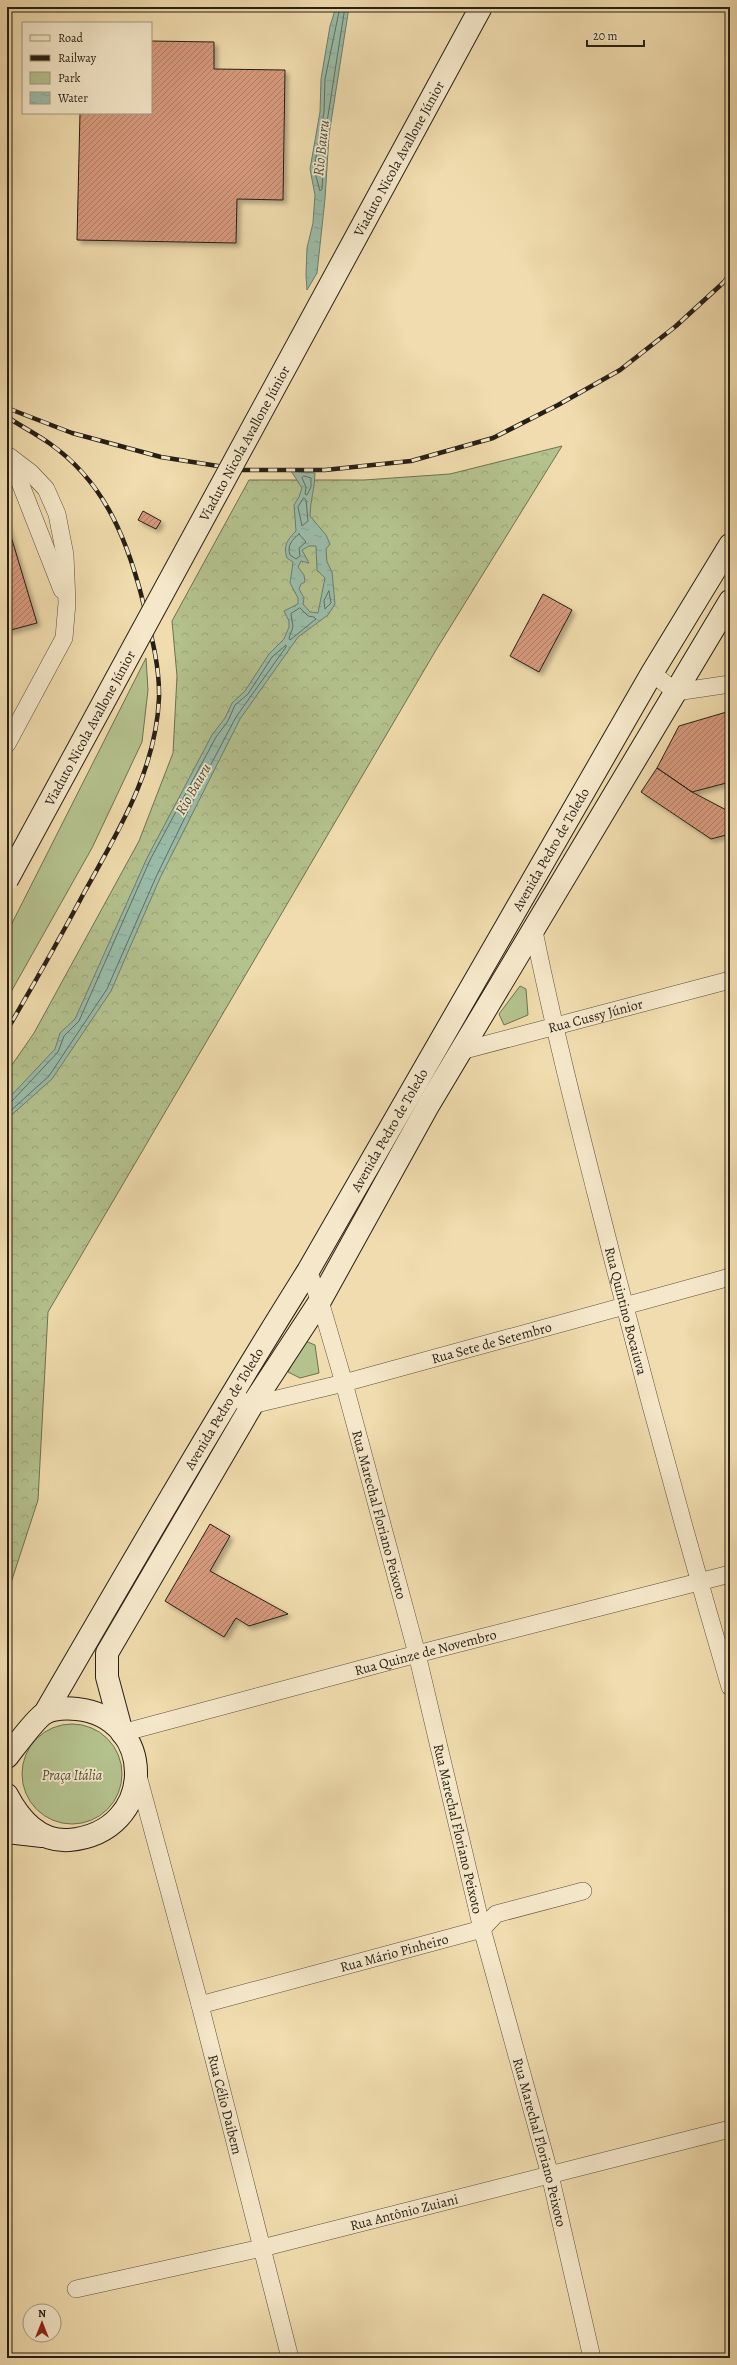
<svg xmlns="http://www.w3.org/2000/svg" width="737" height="2365" font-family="Alegreya,serif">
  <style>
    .green { fill: #b4c28e; stroke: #6e7052 }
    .forest { fill: url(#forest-crowns); stroke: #6e7052 }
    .water { fill: url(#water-ripples); stroke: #6c7d6e; fill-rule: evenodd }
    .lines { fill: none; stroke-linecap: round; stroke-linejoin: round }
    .shore { stroke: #606e5f; stroke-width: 1 }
    .building { fill: url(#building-hatch); stroke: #271f15; filter: url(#shadow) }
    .street-casing { stroke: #594e3b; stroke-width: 18 }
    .secondary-casing { stroke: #271f15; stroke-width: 24 }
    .street { stroke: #f5e8ca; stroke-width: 17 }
    .secondary { stroke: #f5e8ca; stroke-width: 22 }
    .rail-casing { stroke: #271f15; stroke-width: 4.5 }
    .rail { stroke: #f5e8ca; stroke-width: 3; stroke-dasharray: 9; stroke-linecap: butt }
    .secondary-bridge-casing { stroke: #271f15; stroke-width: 24; stroke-linecap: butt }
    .secondary-bridge { stroke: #f5e8ca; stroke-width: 22 }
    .labels { text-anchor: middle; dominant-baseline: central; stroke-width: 3.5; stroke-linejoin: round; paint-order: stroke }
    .street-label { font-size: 14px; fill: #271f15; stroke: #f5e8ca }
    .park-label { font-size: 14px; font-style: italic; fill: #515039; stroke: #f5e8ca }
    .water-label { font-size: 15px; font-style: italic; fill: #4a4e41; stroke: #f5e8ca }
  </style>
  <defs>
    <pattern id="forest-crowns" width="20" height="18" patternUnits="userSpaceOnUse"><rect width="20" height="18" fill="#b4c28e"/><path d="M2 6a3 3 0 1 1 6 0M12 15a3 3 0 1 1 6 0" fill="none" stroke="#9ba67a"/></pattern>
    <pattern id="water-ripples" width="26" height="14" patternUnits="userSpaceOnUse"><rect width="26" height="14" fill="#9abca9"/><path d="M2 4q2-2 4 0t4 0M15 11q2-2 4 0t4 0" fill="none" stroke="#85a191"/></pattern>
    <pattern id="building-hatch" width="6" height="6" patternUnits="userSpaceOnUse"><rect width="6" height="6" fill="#d79a7e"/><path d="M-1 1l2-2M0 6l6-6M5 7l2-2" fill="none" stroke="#ae7d66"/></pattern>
    <filter id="shadow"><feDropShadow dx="3.5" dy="3.5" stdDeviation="2" flood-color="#0004"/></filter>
  </defs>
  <rect width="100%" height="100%" fill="#f0dcae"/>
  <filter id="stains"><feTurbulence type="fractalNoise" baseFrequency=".005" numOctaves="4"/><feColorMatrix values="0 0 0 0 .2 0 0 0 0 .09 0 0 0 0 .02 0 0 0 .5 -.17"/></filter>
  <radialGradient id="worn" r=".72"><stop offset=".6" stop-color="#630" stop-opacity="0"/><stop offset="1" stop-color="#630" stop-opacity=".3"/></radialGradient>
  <path class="green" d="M146,658l2,32 -6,52 -50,106 -85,151v-66z
    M520,986l6,3 2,26 -24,10 -5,-11z
    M303,1340l12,5 4,28 -19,5 -12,-6z
    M22 1774a50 50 0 1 1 100 0a50 50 0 1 1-100 0Z"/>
  <path class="forest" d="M562,446l-126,204 -388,662 -10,188 -31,95v-523l27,-39 105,-192 34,-88 4,-77 -5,-55 77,-141h115l86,-6z"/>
  <path class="water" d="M336,7h13l-20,128 -4,64 -8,74 -10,17 -1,-15 1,-27 6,-25 2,-28 -5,-26 10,-57 1,-33 9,-53z
    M291,471l24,2c0,15 -5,28 -5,43l16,19 4,9 -4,5 1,13 5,10 3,32 -7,11 -30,22 -58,82 -80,159 -49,113 -59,88 -45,40v-19l48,-51 5,-16 15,-14 72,-161 65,-123 13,-17 7,-15 13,-12 24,-37 15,-15 5,-12v-6l-5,-10 14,-7v-6l-8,-15 3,-21 -6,-4c-4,-12 0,-18 9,-27l-2,-26 5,-8 3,-9zM309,546h7l1,24 8,8 -7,35 -8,-1 -7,-8 1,-6 -5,-9 2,-5 4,-2 -1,-7 -6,-8 3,-6 8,2 -7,-13z"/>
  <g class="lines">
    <path class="shore" d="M340,7l-15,72 -1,33 -10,57 6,22 2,-2 3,-54 20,-128
      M304,476l7,2v9l-4,8 -2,-1 1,-7 -4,-9z
      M304,498l2,2 2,21 -6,5 -4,-19z
      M299,534l7,8 -7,6 1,8 -4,3 -6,-4c-3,-10 2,-15 9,-21z
      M329,591l2,12 -6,6 -1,-8z
      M300,608l8,8 6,1 2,2 -26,21 -1,-2 4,-11 -2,-13z
      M7,1103l5,-2 46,-49 6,-16 15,-15 71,-161 66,-123 12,-16 7,-16 13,-11 24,-37 14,-12v2l-50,70 -28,53 -52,107 -49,112 -58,87 -42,38"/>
  </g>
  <path class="building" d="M151,41l63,1v27l71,1 -2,130 -46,-1 -1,44 -159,-3 3,-127h71z
    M143,511l18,10 -5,8 -18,-9z
    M7,523l30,100 -30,8z
    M543,594l29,16 -33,62 -29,-16z
    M730,711v71l-38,10 -35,-24 22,-42z
    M657,768l35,24 38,20v22l-19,5 -70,-47z
    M210,1524l20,12 -20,35 78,43 -39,12 -13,-8 -12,19 -59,-36z"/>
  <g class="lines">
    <defs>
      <g id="street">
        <path d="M10,457l52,133"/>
        <path d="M652,673l24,19 54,-8"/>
        <path d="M7,744l57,-106 3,-35 -2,-48 -8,-41 -11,-25 -15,-16 -21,-16"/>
        <path id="s1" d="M534,931c20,99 45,196 70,294 39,155 81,309 126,462"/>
        <path id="s2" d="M461,1051l269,-71"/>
        <path id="s3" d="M308,1271l12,30 24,82 73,271 65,275 68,246 42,183"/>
        <path id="s4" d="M232,1397l20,8 92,-22 386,-106"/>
        <path id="s5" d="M122,1733l295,-79 313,-80"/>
        <path id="s6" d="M137,1772l63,233 90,353"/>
        <path id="s7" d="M200,2005l282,-76 14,-15 87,-23"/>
        <path id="s8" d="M76,2289l186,-41 468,-119"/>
      </g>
      <g id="secondary">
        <path id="s9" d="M45,1713c86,-148 172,-297 263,-442l344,-598 78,-128"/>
        <path d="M122,1733l-15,-56v-24l145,-248 68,-104 109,-197 301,-503"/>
        <path d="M7,1757c8,-10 28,-38 38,-44 8,-5 23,-5 32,-4 79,8 81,123 -8,131 -30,2 -49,-20 -62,-45"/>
        <path d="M7,1832l35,4"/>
      </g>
    </defs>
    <use href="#street" class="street-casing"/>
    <use href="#secondary" class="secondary-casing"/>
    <use href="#street" class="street"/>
    <use href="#secondary" class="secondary"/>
    <defs>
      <path id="rail" d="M7,408l65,25 89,24 82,13h82l86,-9 82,-23 65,-33 62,-35 56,-44 48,-44 6,-8
        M7,417c14,9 29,17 42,26 53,37 76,91 92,151 8,33 19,69 18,104 -3,72 -40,132 -74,193 -25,47 -51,93 -78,139"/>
    </defs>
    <use href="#rail" class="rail-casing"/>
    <use href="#rail" class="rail"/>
    <defs>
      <g id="secondary-bridge">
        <path id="s10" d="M7,880l474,-873"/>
      </g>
    </defs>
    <use href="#secondary-bridge" class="secondary-bridge-casing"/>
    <use href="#secondary-bridge" class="secondary-bridge"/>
  </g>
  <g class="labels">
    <g class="street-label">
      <text stroke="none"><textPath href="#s10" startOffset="821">Viaduto Nicola Avallone Júnior</textPath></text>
      <text stroke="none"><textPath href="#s10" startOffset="497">Viaduto Nicola Avallone Júnior</textPath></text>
      <text stroke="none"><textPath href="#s10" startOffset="173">Viaduto Nicola Avallone Júnior</textPath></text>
      <text stroke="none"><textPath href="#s9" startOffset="1001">Avenida Pedro de Toledo</textPath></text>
      <text stroke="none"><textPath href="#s2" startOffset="139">Rua Cussy Júnior</textPath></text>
      <text stroke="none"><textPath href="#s9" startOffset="677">Avenida Pedro de Toledo</textPath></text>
      <text stroke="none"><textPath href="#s1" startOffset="391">Rua Quintino Bocaiuva</textPath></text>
      <text stroke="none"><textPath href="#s4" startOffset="269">Rua Sete de Setembro</textPath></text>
      <text stroke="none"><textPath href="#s9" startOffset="353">Avenida Pedro de Toledo</textPath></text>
      <text stroke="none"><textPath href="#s3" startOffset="254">Rua Marechal Floriano Peixoto</textPath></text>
      <text stroke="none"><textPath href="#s5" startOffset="314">Rua Quinze de Novembro</textPath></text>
      <text stroke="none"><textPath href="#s3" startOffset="578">Rua Marechal Floriano Peixoto</textPath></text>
      <text stroke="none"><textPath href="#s7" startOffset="201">Rua Mário Pinheiro</textPath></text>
      <text stroke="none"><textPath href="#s6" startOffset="344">Rua Célio Daibem</textPath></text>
      <text stroke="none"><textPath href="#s3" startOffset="902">Rua Marechal Floriano Peixoto</textPath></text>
      <text stroke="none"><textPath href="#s8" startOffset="337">Rua Antônio Zuiani</textPath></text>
    </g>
    <g class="park-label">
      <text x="72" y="1775">Praça Itália</text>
    </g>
    <g class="water-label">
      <text transform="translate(321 148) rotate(-84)">Rio Bauru</text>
      <text transform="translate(193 789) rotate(-60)">Rio Bauru</text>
    </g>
  </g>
  <rect width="737" height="2365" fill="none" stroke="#f0dcae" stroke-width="24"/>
  <rect x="8" y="8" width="721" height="2349" fill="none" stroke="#271f15" stroke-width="2"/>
  <rect x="12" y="12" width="713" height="2341" fill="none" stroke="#271f15"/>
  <rect x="22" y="22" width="130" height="92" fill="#f5e8ca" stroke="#a39882"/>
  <rect x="30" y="35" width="20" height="6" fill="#f5e8ca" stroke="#a39882"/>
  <text x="58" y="42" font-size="12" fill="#271f15">Road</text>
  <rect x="30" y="55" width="20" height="6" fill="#271f15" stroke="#a39882"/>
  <text x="58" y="62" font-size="12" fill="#271f15">Railway</text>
  <rect x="30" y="72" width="20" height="12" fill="#b4c28e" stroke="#a39882"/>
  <text x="58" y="82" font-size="12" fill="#271f15">Park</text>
  <rect x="30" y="92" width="20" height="12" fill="url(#water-ripples)" stroke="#a39882"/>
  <text x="58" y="102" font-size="12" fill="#271f15">Water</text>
  <g transform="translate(42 2323)"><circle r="19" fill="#f5e8ca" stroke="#a39882"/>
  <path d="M0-3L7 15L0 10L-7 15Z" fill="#8f2418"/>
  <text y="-6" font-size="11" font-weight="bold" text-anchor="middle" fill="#271f15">N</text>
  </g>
  <path d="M587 40v6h57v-6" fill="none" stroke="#271f15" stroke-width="2"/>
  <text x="593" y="40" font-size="12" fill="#271f15" stroke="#f5e8ca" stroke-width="3" paint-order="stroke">20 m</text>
  <rect width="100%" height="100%" filter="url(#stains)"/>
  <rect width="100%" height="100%" fill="url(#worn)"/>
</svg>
